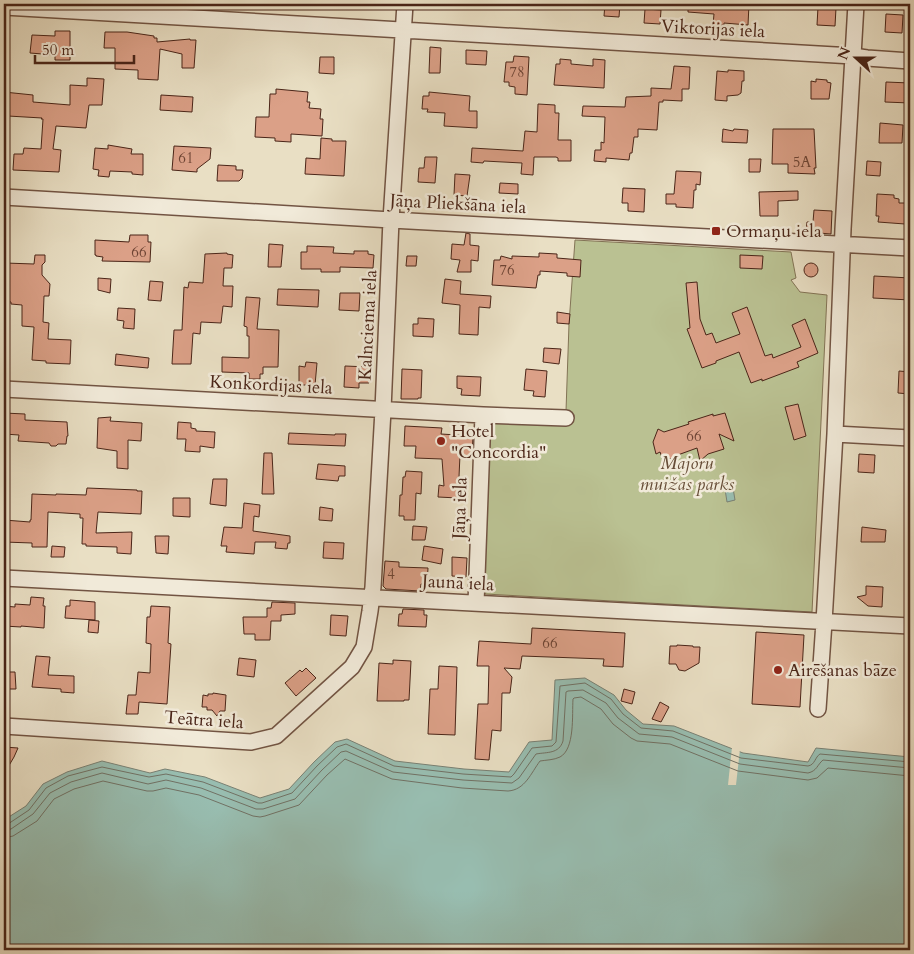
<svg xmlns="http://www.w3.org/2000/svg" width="914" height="954" font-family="Cardo,serif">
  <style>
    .green { fill: #bac192; stroke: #827355 }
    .water { fill: #98bdb0; stroke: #798073 }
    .pier { fill: #e9dfc4 }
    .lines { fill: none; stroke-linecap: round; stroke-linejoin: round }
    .shore { stroke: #717164; stroke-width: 1 }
    .building { fill: #dba087; stroke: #4a2518 }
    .street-casing { stroke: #725443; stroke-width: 18 }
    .street { stroke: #f1ead9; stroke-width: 15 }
    .poi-dot { fill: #8f2418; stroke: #f1ead9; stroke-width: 2 }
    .labels { text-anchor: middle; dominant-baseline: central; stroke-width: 5; stroke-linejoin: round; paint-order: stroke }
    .number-label { font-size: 15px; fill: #6e4434 }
    .street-label { font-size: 18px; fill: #4a2518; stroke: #f1ead9 }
    .poi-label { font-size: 18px; fill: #4a2518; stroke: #f1ead9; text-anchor: start }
    .park-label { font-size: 18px; font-style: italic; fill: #664c36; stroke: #f1ead9 }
  </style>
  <rect width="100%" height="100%" fill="#e9dfc4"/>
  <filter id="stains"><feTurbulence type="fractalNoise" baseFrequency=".004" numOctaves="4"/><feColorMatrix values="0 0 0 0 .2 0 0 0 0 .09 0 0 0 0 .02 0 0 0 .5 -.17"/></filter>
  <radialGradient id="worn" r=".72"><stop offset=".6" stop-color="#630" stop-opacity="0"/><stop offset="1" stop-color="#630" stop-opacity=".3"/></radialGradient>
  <path class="green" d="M575,240l216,12 5,26 -5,2 9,12 27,3 -15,317 -327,-18v-7l-4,-5 8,-160 77,-11 3,-87z"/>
  <path class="water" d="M733,488l2,12 -8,2 -2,-13z
    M585,678l29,17 12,15 17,14 31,2 69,27 65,9 8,-14 94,9v193h-906v-130l22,-14 17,-22 24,-12 35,-11 48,12 15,-4 40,8 55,21 29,-9 25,-27 21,-20 12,-3 48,22 69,8 45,3 20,-30 23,-2 3,-60z"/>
  <path class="pier" d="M732,747l8,2 -4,36h-8z"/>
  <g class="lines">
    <path class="shore" d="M4,824h4l21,-14 17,-22 22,-12 34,-9 47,10 17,-3 37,8 55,21h4l30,-10 25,-27 20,-19 9,-3 48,22 69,8 48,3 3,-3 18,-26 20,-2 4,-4 4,-56 25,-3 26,16 12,15 18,14 32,3 68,27 67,8c7,-1 7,-9 12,-12l90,8
      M4,831l7,-2 22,-15 17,-21 21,-11 31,-9 46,11 18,-4 35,8 55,21h7l32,-10 27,-29 19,-18 5,-1 47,21 70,8 49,3 7,-5 17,-24c11,-2 23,0 27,-13l3,-49 2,-1 15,-1 23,13 12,15 21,16 33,3 68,27 68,9c9,-2 9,-8 15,-13l87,8
      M4,838l9,-2 24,-15 17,-22 20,-10 29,-8 44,10h6l13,-3 33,7 54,21 7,1 5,-1 34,-11 28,-30 18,-16 47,20 70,9 46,3c17,-1 23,-18 32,-30 6,-1 14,-1 20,-4 15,-8 12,-42 13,-58l1,-1 7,-1 20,12 12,15 18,14 6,3 33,3 68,27 70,9 9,-2 11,-10 82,8"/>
  </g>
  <path class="building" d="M605,4h15l-1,13 -15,-1z
    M688,4h61l-1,21 -24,-2v2h-11l1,-11 -26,-2z
    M818,7l18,1 -1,18 -18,-1z
    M645,9l16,1 -1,14 -16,-1z
    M886,14l17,1 -1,18 -17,-1z
    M55,31h15v29h-15v-5l-25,-2 2,-18 23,1z
    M105,32h22l27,4v2h3v4l33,-3v1h6l-2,28h-12v-14l-22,-5 -2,31 -20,-1v-9l-23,-1v-21h-11z
    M430,47l11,1 -1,25h-11z
    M466,50l21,1 -1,14 -20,-1z
    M514,56l15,1 -2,38 -12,-1v-7l-6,-1v-4h-5l2,-20h7z
    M320,57h14v17l-15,-1z
    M560,59l11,1v4l22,2v-7l12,1 -1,28 -50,-3 2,-21h4z
    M674,66l16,1 -1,22h-7v12l-19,-1v2h-4l-2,28 -19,-1v8h-4l-2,16h-2l-1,7 -23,-2v4l-12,-1 1,-11h6v-8l3,1 1,-26 -23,-1 1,-10 42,1 1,-10 25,-1v-8l20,1z
    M728,70l16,1v10h-2l-1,12 -3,2 -11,1v5l-12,-1 2,-29 11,1z
    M87,78l17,1 -2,26h-13l-3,23 -30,-2 -3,23 8,1 -2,22 -46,-2 1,-16h9l1,-6 17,1 2,-30h-2l1,-1 -34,-2 1,-9 -5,-1v-14l29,3v7l37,3v-20l17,1z
    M816,79l11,1v2l4,1 -2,16h-18v-18l5,1z
    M886,82l24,1v20l-25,-1z
    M276,89l32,3 -1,10h3l-1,6 12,1 -1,10h3l-1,17 -31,-2v8l-16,-1v-3l-20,-1 1,-20h13l1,-23h6z
    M429,92l41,4 -1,15h8v17l-33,-2 1,-13 -18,-1 1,-3h-6l1,-13h6z
    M161,95l32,2 -1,15 -32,-2z
    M538,104l17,1v8h4l-1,27h13v21h-13v-3l-2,-1h-22l-1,18 -12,-1 1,-11 -38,-2 -1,2 -12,-1 1,-14 51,3 2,-20 12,1z
    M880,123l23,2 -1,18h-23z
    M723,129l10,2 1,-2 14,1 -1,13 -25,-1z
    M773,129h41l2,39h-2l1,6 -27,-1v-9h-16z
    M321,138l11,1v2h14l-2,35 -39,-2 1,-16 14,1z
    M108,145l24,4 -1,5h12v21l-11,-1v-2l-22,-1 -1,6 -11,-1 1,-6 -6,-1 2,-21 13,1z
    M174,146l37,2 -1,11 -13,10v3l-25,-2z
    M425,157h12l-2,26 -17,-1 1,-14h5z
    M749,159h12l-1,13h-11z
    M867,161l14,1 -1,14 -14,-1z
    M218,165l18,1v4h7l-1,8 -3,3h-22z
    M676,171l25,1 -1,13 -4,-1v6h-2l-1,18 -17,-1v-3h-10v-10h8z
    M455,174l15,1 -3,21 -13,-1z
    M500,183l18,1v10l-19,-1z
    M623,188l22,1 -1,23 -16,-1v-8h-6z
    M798,191v9l-20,1v15h-18l-1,-24z
    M877,194l17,1v3l5,1v4h7l-1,21 -27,-2 1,-6h-3z
    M814,210l18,1 -1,23 -25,-2 1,-10h6z
    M466,233l4,1v11l9,1 -1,15 -7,-1v12h-14l3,-12 -9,-1 1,-15 12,1z
    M130,235h18v7h3l-1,20 -48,-1 1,-4 -7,-1v-1h-1v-15l34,2z
    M269,244l14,1 -2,22h-13z
    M307,246l27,1 -1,6 21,1v-3h14v3l6,1 -1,13 -33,-1v5h-19v-3h-20v-17h6z
    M227,253v1l6,1 -1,13h-8l-1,18h10l-1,21 -9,-1 -2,17 -20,-1 -1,12 -7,-1 -2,31h-19l2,-34h8l2,-43 4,1 1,-6 14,1 2,-29z
    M539,253l18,1v4l24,2 -1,17 -13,-1v-3l-27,-2v4h-2l-2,13 -44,-3 2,-25h6l1,-4 11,3v-3l27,1z
    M35,255h10v7l-3,3v10l8,9 -1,12h-5l-1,26 6,1 -1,16 23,1 -1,24 -24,-1v-2l-14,-1 2,-33 -12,-1v-21l-11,-1v-2l-5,-1 1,-7 -3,-1 1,-30 29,1z
    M740,255l23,1 -1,13 -22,-1z
    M407,256h10l-1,10h-10z
    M804 270a7 7 0 1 1 14 0a7 7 0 1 1-14 0Z
    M874,276l36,2v22l-37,-2z
    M98,278l13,1 -1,14 -12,-3z
    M445,279l16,2 -1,13 31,2 -1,12 -11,-1 -1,28 -19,-1 1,-29 -18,-2z
    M150,281l13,1 -2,19 -13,-1z
    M697,282l3,37 6,16 6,-2 4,10 24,-9 -8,-21 15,-6 18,49 7,-2 1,4 28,-11 -9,-22 13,-6 13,34 -21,9 2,5 -37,14v-2l-11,4 -12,-31 -23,9v2l-14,5 -15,-39 3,-1 -4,-45z
    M278,289l41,1 -1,17 -41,-2z
    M340,293h20l-1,18 -20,-1z
    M246,297l14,1 -3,31 22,1 -1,37h-15v7h-3v5h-11v-6l-27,-1v-15l27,1v-22h-2v-9l-3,-1z
    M118,308l17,1 -1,20 -11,-1 1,-7 -7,-1z
    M557,312l13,2 -1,10 -12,-1z
    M418,318l16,1 -1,18 -20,-1v-12h5z
    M544,348l17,1 -2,15 -16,-2z
    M116,354l33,4 -1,10 -33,-3z
    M306,362l11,1 -2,22h-16v-19l6,1z
    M345,366l24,1v16h-10v5l-15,-1z
    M402,369l20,1 -1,28h-3v1h-17z
    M526,369l21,2 -2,26 -12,-1 1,-5 -10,-1z
    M899,371l11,1v22l-12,-1z
    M457,376l24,1 -1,19 -19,-1 1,-6 -5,-1z
    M798,404l8,32 -12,4 -9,-33z
    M4,413l21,1v6l42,2 1,14h-1l-1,8h-8l-2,2h-5l-2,-3 -31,-2 1,-6 -15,-1z
    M725,413l9,28 -15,-7 5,15 -16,5 -8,7 -3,-13 -22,8 -3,3 -5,-1 -4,2 -3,-8 -4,2 -3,-12 5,-13 6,3 25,-8 -1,-2 25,-8v2z
    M111,417l-1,4 32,2 -1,18 -13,-1v29l-11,-1v-17l-20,-3 1,-30z
    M178,422l13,1v5l5,1v2l19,1 -1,16 -14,-2v6l-15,-1 1,-12h-9z
    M405,426l37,2 -1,6 32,2 -1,20 -12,-1 -2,43 -20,-1 1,-12 5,1 -2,-27 -27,-1 1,-12h-12z
    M289,433l46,2v-1h11l-1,12 -57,-2z
    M264,453h8l2,41h-12z
    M859,454l16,1 -1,18 -16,-1z
    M318,464l27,2v10h-6l-1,5 -22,-2z
    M406,471l16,1 -1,22 -5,-1 -1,27h-11v-4h-5l1,-21h2l1,-18h2z
    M213,479h14l-1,27 -16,-2z
    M87,488l50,2v1h5l-1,23 -43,-2 -2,21 36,-1 -1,22 -14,-1v-6l-31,-1v-2h-4l1,-26h-3v-4l-32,-2 -1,35h-15v-4l-28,-1v-22l26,2v-2h1l1,-26 24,1v-1l30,1z
    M173,498h17v19l-17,-1z
    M244,503l16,2 -1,12 -5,-1 -1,15 37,5v7h-2l-1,6 -12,-1 1,-6h-21l-1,12 -28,-2 1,-6h-6l3,-19 18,1z
    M320,507l13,2 -1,12 -13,-1z
    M413,526l14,1 -2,13h-13z
    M862,527l24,3 -1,12h-24z
    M155,536h14l-1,18 -12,-1z
    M324,542l20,1 -1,16 -20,-1z
    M52,546l13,1 -1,10h-13z
    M424,546l19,3 -2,15 -19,-4z
    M452,557l15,1 -1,19 -14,-1z
    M385,561l14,1v5l29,1 -1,16h-6l-1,7 -34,-2 -3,-3z
    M866,586l17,1 -1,20 -14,-1 -11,-9 9,-2z
    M31,597l13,1 -1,8h2l-1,22 -23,-2v1l-17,-1v-20l11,1v-3l15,1z
    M70,600l25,2v18l-30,-2 1,-12h4z
    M272,602l23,1v11l-14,1v6h-10l-1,19h-15v-6h-11l-1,-17h24v-9h4z
    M151,606l19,1 -2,36 3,1 -4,60 -28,-2 -1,12h-12l2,-19h8l2,-23 12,1 1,-29 -5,-1 1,-26h3z
    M403,609l21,1v5h3l-1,12 -28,-1 1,-12h3z
    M331,615l17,1 -2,20 -16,-1z
    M89,620l10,1 -1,12 -10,-1z
    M532,628l93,5 -2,34 -20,-1 1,-7 -82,-3 -2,13 -16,-1 8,9 -2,16h-8l-1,38 -9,-1 -3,30 -14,-1 3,-55h10l1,-38h-12l2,-25 52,3z
    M756,632l48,3 -4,72 -48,-3z
    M677,645l16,1v1h7l-1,16 -14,8 -6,-1 -3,-6h-7l1,-18h7z
    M36,656l14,1 -2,18 26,1v17l-13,-1v-3l-29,-2z
    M239,658l17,2 -2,17 -17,-2z
    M393,660l18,1 -2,39h-5v1h-27l2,-38 14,1z
    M439,666l18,1 -2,68 -27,-1 2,-45h8z
    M306,668l10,10 -20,18 -11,-13 15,-13 2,2z
    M4,672h11l1,17h-12z
    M624,689l11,3 -3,12 -11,-3z
    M213,693l13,2 -1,16h-5l-3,5 -5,-6h-5v-3h-5l1,-12 5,1v-2h5z
    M660,702l9,5 -8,15 -9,-3z
    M4,747l14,1 -4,9 -10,17z"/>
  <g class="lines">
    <defs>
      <path id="street" d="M4,7l849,49 14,2 43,3
        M4,197l387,23 519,28
        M4,389l479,26 83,3
        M835,434l75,4
        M4,578c302,16 604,33 906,48
        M476,603l7,-188
        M818,709l6,-87 11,-188 8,-205 13,-225
        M4,726l247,16 25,-6 76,-69 12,-20 6,-36 3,-24 10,-177 8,-190 14,-216"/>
    </defs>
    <use href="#street" class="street-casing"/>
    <use href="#street" class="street"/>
  </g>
  <g class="poi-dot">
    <rect x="711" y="226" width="10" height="10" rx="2.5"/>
    <circle cx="441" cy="441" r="5"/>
    <circle cx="778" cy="670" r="5"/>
  </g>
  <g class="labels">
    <g class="number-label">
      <text x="517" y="72">78</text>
      <text x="186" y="158">61</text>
      <text x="802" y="162">5A</text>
      <text x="139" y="252">66</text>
      <text x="507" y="270">76</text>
      <text x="694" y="436">66</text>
      <text x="391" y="574">4</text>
      <text x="550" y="643">66</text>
    </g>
    <g class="street-label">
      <text transform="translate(713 29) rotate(3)">Viktorijas iela</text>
      <text transform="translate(458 204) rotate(3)">Jāņa Pliekšāna iela</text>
      <text transform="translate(368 325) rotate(-87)">Kalnciema iela</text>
      <text transform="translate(271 385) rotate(3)">Konkordijas iela</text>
      <text transform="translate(460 508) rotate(-88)">Jāņa iela</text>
      <text transform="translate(458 583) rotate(3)">Jaunā iela</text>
      <text transform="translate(204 720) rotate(4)">Teātra iela</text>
    </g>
    <g class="poi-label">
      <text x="726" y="231">Ormaņu iela</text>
      <text x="451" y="431">Hotel<tspan x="451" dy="21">"Concordia"</tspan></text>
      <text x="788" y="670">Airēšanas bāze</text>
    </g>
    <g class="park-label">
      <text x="687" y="463">Majoru<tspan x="687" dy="21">muižas parks</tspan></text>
    </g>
  </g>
  <rect width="914" height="954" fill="none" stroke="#e9dfc4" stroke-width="20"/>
  <rect x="5" y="5" width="904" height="944" fill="none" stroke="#4a2518" stroke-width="2.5"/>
  <rect x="10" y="10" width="894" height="934" fill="none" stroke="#4a2518"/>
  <g transform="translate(856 58) rotate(291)" stroke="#f1ead9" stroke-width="4" paint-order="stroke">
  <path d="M0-4L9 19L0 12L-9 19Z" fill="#4a2518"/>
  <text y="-8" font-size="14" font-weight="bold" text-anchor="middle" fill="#4a2518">N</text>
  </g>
  <path d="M35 55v8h99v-8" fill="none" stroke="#4a2518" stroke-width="2.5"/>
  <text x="42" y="55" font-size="15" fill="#4a2518" stroke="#f1ead9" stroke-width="4" paint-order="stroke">50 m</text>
  <rect width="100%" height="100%" filter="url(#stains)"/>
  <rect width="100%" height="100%" fill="url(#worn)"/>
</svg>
